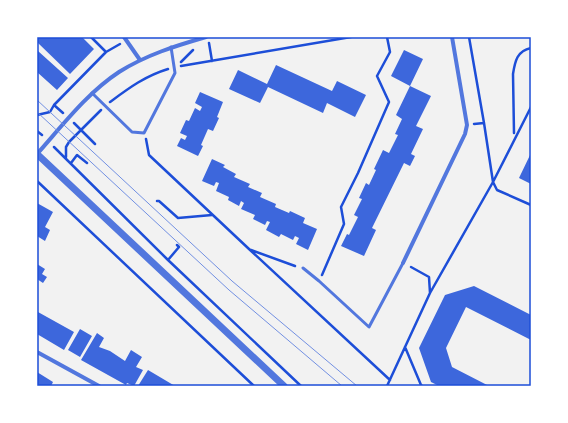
<svg xmlns="http://www.w3.org/2000/svg" width="568" height="423" font-family="Arial,sans-serif">
  <style>
    .building { fill: #3d67dc }
    .lines { fill: none; stroke-linecap: round; stroke-linejoin: round }
    .path { stroke: #1d4ed8; stroke-width: 2.5 }
    .service { stroke: #5277de; stroke-width: 3 }
    .minor { stroke: #5277de; stroke-width: 4 }
    .tertiary { stroke: #5277de; stroke-width: 7 }
    .tram { stroke: #7290e2; stroke-width: 1 }
    .neatline { fill: none; stroke: #1d4ed8; stroke-width: 1.5 }
  </style>
  <rect width="100%" height="100%" fill="#f2f2f2"/>
  <path class="building" d="M37,37h45l12,12 -24,25 -33,-32z
    M404,50l19,9 -13,27 -19,-10z
    M38,51l30,27 -11,12 -20,-18v-20z
    M276,65l56,26 5,-10 29,14 -11,22 -28,-14 -4,10 -55,-26 -8,16 -31,-14 9,-19 29,14z
    M410,86l21,10 -15,30 7,3 -12,25 4,2 -5,10 -6,-3 -32,65 4,2 -12,26 -23,-10 6,-12 2,1 9,-18 -4,-2 8,-16 -3,-1 7,-15 3,2 7,-15 -2,-1 9,-19 6,3 9,-18 -3,-1 7,-15 -6,-4z
    M200,92l23,10 -6,15 2,1 -6,13 -5,-2 -7,16 2,1 -5,10 -21,-10 4,-8 4,2 2,-4 -7,-3 6,-13 3,1 6,-13 5,3 2,-4 -7,-4z
    M531,153v31l-12,-6z
    M212,159l13,6 -2,2 13,7 -2,3 16,7 -2,3 14,6 -2,4 16,7 -1,3 14,6 1,-2 15,7 -2,5 14,6 -9,21 -12,-6 3,-6 -4,-2 -2,4 -12,-6 -2,3 -13,-7 4,-8 -3,-1 -2,4 -12,-6 2,-4 -14,-6 3,-6 -3,-2 -2,5 -11,-6 1,-3 -13,-6 3,-8 -3,-1 -2,4 -12,-5z
    M37,203l16,9 -8,15 5,3 -5,11 -8,-5z
    M37,264l8,5 -3,5 5,3 -4,6 -6,-4z
    M474,286l57,29v25l-65,-33 -20,41 6,19 37,19h-50l-8,-4 -12,-34 26,-53z
    M38,312l36,20 -10,18 -27,-16v-20z
    M80,329l12,7 -12,21 -12,-7z
    M97,333l7,5 -5,9 11,4 15,10 6,-11 11,7 -6,10 7,3 -9,16 -7,-3 -1,2 -45,-25z
    M148,370l27,16h-37z
    M37,372l16,10 -2,4h-14z"/>
  <g class="lines">
    <path class="path" d="M91,37l15,15
      M469,37l15,86
      M209,43l3,18
      M181,62l12,-12
      M181,66l170,-29
      M110,102c19,-14 35,-26 58,-33
      M54,105l9,8
      M37,115l13,-3 4,-7 52,-53 14,-8
      M74,123l21,21
      M474,124l10,-1 9,59 38,-75
      M37,131l5,4
      M514,133l-1,-59c2,-13 4,-23 18,-26
      M146,139l3,16 100,94 141,131
      M54,147l114,113 133,126
      M66,157v-10l3,-5 32,-32
      M71,163l6,-8 10,8
      M37,181l217,205
      M157,201h2l19,17 34,-3
      M251,250l44,16
      M168,260l11,-13 -2,-2
      M322,275l22,-51 -3,-17 17,-34 31,-71 -12,-26 13,-24 -3,-15
      M430,293l63,-111 4,8 34,15
      M405,347l16,38 1,1
      M387,386l43,-93 -1,-16 -18,-10"/>
    <path class="service" d="M92,93l40,39 12,1 31,-60 -4,-26
      M303,268l16,13 50,46 34,-64"/>
    <path class="minor" d="M124,37l16,23
      M37,154c25,-28 50,-61 82,-82 27,-17 56,-26 87,-35
      M403,263l62,-129 2,-9 -15,-88
      M37,352l62,34"/>
    <path class="tertiary" d="M37,154l247,232"/>
    <path class="tram" d="M37,100l195,181 125,105
      M37,112l192,178 113,96"/>
  </g>
  <rect width="568" height="423" fill="none" stroke="#ffffff" stroke-width="76"/>
  <rect x="38" y="38" width="492" height="347" class="neatline"/>
</svg>
